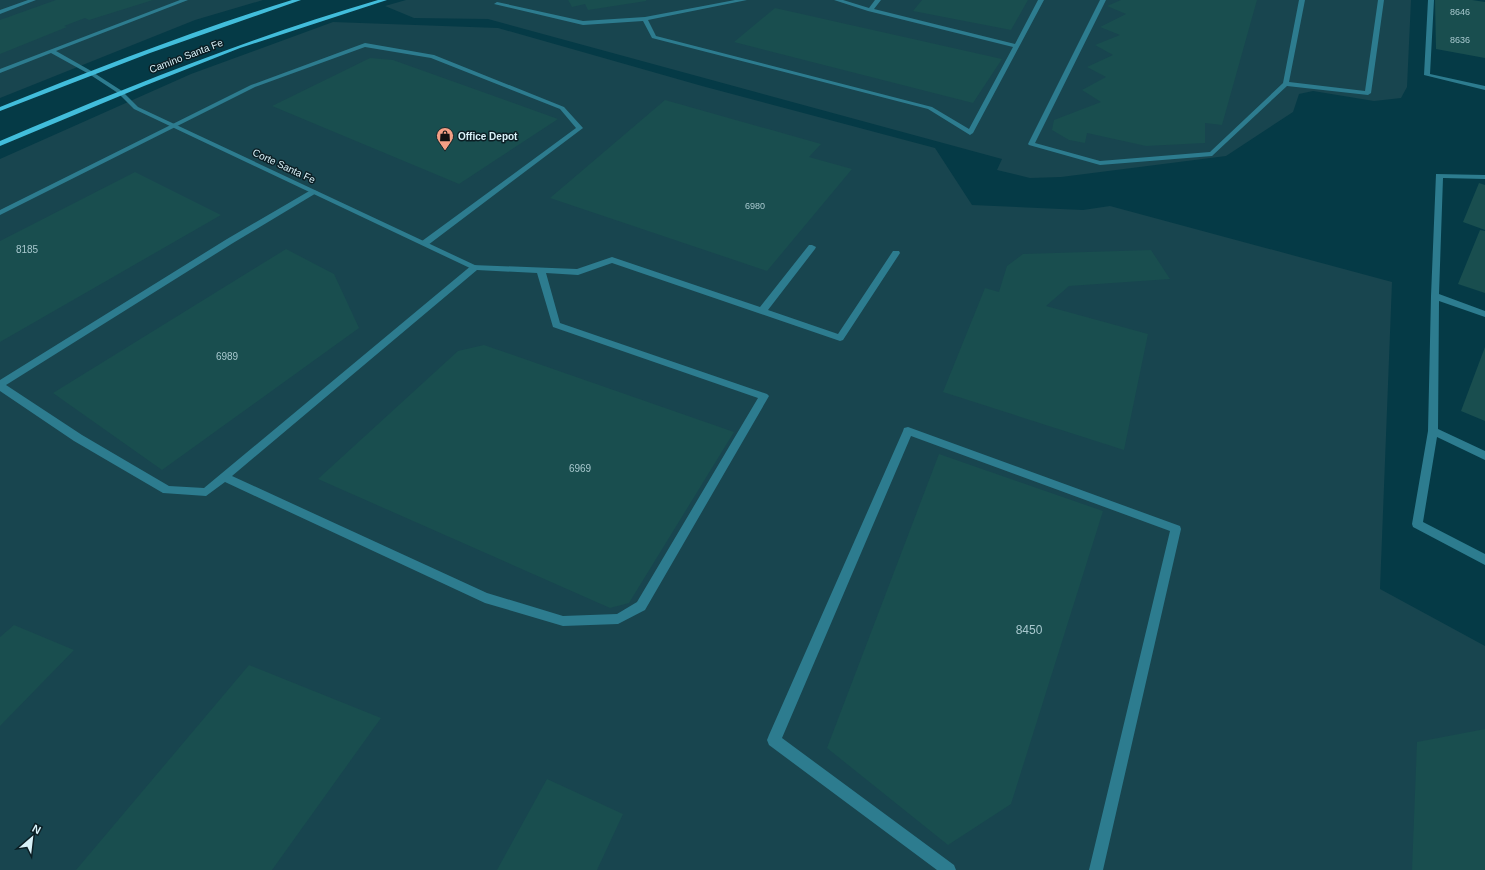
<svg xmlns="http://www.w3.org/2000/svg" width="1485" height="870" font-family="Arial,sans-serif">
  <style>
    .built { fill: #18454f }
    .building { fill: #194e4f }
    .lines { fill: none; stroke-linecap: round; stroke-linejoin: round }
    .lane { fill: #2d7c8f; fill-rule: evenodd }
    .street { fill: #2d7c8f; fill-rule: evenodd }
    .primary { fill: #42bddb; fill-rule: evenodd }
    .labels { text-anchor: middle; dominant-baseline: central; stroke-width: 3; stroke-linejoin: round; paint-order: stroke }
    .far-number-label { font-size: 9px; fill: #a8c8ce }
    .far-street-label { font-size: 10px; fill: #d8f1f8; stroke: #0b1e24 }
    .far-poi-label { font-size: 10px; font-weight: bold; fill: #d8f1f8; stroke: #0b1e24; text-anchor: start }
    .number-label { font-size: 10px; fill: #a8c8ce }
    .near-number-label { font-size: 12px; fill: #a8c8ce }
  </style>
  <rect width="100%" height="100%" fill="#053a46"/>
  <path class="built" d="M0,0h263l-68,20 -195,78z
    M406,0h1005l-4,87 -6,11 -27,3 -61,-10 -14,3 -6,18 -67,44 -165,21 -31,1 -33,-8 5,-11 -514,-140 -74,-1 -29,-12z
    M333,22l165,6 204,58 233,62 37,57 111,5 27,-4 282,76 -12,307 105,57v224h-1485v-711l191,-85z"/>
  <path class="building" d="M56,0h97l-64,20 -4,-2 -21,8 3,1 -67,27v-34z
    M568,0h78v1l-58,9 -3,-6 -13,3z
    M922,0h106l-17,30 -98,-19z
    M1121,0h136l-35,125 -17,-2v20l-59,3 -59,-13 -2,10 -16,-3 -17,-10 2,-10 47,-18 -19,-12 24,-13 -19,-10 26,-12 -18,-10 25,-10 -20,-8 26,-13 -19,-8z
    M1435,0h37l13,2v56l-49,-9z
    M775,8l227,51 -29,44 -239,-61z
    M370,58l23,2 165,59 -99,65 -187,-78z
    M665,100l156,44 -12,13 43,12 -85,102 -217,-73z
    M135,172l86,43 -221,127v-101z
    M1479,183l6,2v45l-22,-8z
    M1480,230l5,1v62l-27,-9z
    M286,249l48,25 25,54 -197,142 -109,-77z
    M1151,250l19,29 -101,7 -23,20 102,28 -24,116 -181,-58 42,-104 14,4 8,-26 16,-12z
    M484,345l250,87 -105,171 -19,5 -292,-129 140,-128z
    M1485,347v74l-24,-10z
    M939,454l164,57 -92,293 -63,41 -121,-97z
    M14,625l60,25 -74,76v-89z
    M249,665l132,53 -109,152h-196z
    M1485,729v141h-73l5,-128z
    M547,779l76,35 -26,56h-100z"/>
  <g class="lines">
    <path class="lane" d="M28,0h8l-36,14v-4z
      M180,0h8l-132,51 37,21v2h-4l-38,-21 -51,20v-4z
      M735,0h12l-99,20 8,16 276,71 37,22 44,-82 -145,-36 -34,-11h9l26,8 6,-8h6l-7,9 141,35 23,-44h6l-71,133 -3,2 -42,-26 -276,-71 -9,-17 -60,4 -89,-21 3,-2 86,19 62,-4z
      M1100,0h6l-71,143 65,18 110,-9 73,-69 16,-83h6l-16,82 76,9 13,-91h6l-13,93 -3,2 -81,-9 -75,70 -112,9 -71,-20 -1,-1z
      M1428,0h6l-4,74 55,12v4l-61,-15z
      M365,43l69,12 130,52 19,21 -155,117h-6v-4l154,-113 -16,-19 -129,-51 -66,-11 -110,40 -255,128v-5l251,-125z
      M1436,174l49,1v4l-42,-1 -4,116 46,17v6l-46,-16 -1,128 47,22v9l-48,-23 -14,85 62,32v11l-72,-38 -1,-3 16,-93 3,-135z
      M311,190h3l4,2 -85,51 -227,142 76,50 87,51 35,2 268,-223 105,4 35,-12 148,50 49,-62h3l4,2 -1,2 -47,61 70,24 55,-83h6l1,2 -57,87 -3,1 -228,-78 -34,12 -32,-2 14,50 207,71 2,2 -124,214 -27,14 -55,2 -78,-23 -260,-121 -19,14 -43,-3 -89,-52 -74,-50v-11l227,-141zM477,270l60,3 16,54 205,71 -121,204 -20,12 -54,2 -76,-23 -255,-117z
      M908,427l272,99 1,3 -78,341h-14l81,-339 -259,-95 -129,302 172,127 2,5h-19l-168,-125 -2,-5 2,-5 134,-304 1,-3z"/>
    <path class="street" d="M91,71l31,20 16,16 341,160 -4,3 -3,-1 -338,-160 -16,-16 -29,-19 -1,-1z"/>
    <path class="primary" d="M292,0h9l-151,53 -150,58v-4c97,-39 193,-76 292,-107z
      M378,0h9l-147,48 -96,38 -144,60v-5c124,-53 248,-103 378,-141z"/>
  </g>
  <defs>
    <symbol id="shop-pin" viewBox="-11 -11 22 30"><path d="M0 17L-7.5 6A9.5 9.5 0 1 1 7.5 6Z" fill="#f39f85" stroke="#0b1e24"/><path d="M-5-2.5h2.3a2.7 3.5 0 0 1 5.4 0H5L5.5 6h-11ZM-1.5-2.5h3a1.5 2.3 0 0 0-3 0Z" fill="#111"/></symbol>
  </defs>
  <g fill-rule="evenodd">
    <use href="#shop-pin" x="435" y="126" width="20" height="27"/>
  </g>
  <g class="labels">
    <g class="far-number-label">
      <text x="1460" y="12">8646</text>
      <text x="1460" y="40">8636</text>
      <text x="755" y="206">6980</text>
    </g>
    <g class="far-street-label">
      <text transform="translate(186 56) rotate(-21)">Camino Santa Fe</text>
      <text transform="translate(284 166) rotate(25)">Corte Santa Fe</text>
    </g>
    <g class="far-poi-label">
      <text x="458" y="136">Office Depot</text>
    </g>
    <g class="number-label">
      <text x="27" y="249">8185</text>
      <text x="227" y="356">6989</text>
      <text x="580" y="468">6969</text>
    </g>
    <g class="near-number-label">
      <text x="1029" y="630">8450</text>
    </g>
  </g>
  <g transform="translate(32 838) rotate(28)" stroke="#0b1e24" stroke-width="3" paint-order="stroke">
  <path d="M0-3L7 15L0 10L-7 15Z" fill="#d8f1f8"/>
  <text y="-6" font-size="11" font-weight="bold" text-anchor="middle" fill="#d8f1f8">N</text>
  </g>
</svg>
